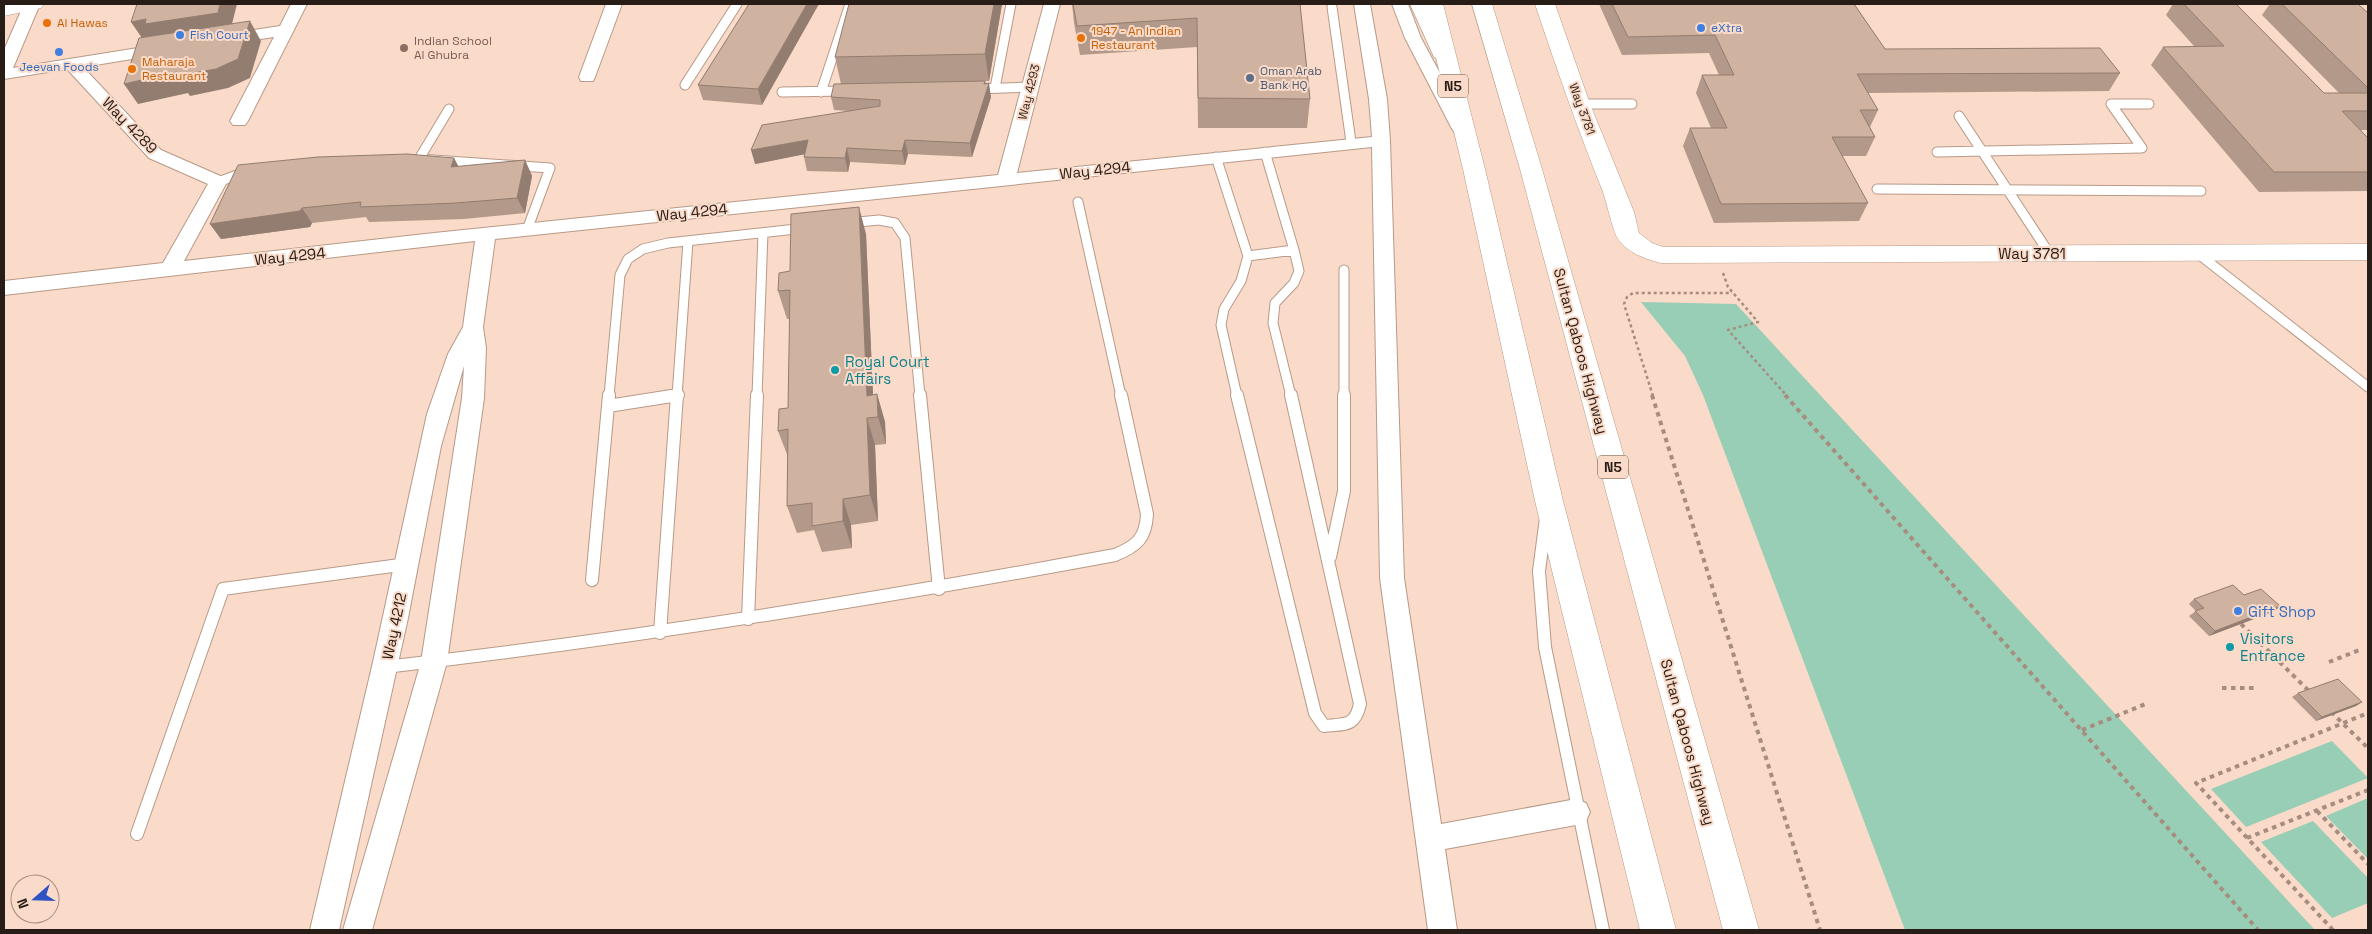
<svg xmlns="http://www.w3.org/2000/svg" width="2372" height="934" font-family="'Space Grotesk',sans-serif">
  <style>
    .green { fill: #98ceb5 }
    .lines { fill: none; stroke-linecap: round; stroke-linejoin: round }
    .lane-far1-casing { stroke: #b79a88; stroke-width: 11 }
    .lane-casing { stroke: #b79a88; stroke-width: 14 }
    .street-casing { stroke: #b79a88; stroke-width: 2 }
    .secondary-casing { stroke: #b79a88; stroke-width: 1 }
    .highway-casing { stroke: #b79a88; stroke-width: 1 }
    .path-far1 { stroke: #a58d80; stroke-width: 2.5; stroke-dasharray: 3 3; stroke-linecap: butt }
    .path { stroke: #a58d80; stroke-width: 4; stroke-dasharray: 4.5 4.5; stroke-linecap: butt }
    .lane-far1 { stroke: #fff; stroke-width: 9 }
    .lane { stroke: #fff; stroke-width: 12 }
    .street { fill: #fff; fill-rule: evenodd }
    .secondary { fill: #fff; fill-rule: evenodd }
    .highway { fill: #fff; fill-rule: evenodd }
    .wall { fill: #b3998a }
    .shaded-wall { fill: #927d70 }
    .building { fill: #d0b2a0; stroke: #927d70 }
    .food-dot { fill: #e8710a; stroke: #fadac8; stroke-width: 2 }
    .shop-dot { fill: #3f7fe0; stroke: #fadac8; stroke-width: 2 }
    .education-dot { fill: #8d6e63; stroke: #fadac8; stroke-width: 2 }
    .service-dot { fill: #5c6f8a; stroke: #fadac8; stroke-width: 2 }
    .culture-dot { fill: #0f9aa8; stroke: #fadac8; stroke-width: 2 }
    .labels { text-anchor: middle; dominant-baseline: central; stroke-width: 4; stroke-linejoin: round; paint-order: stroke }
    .far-food-label { font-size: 12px; fill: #c56008; stroke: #fadac8; text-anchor: start }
    .far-shop-label { font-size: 12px; fill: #366cbe; stroke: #fadac8; text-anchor: start }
    .far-education-label { font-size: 12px; fill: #785e54; stroke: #fadac8; text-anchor: start }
    .far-service-label { font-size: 12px; fill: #4e5e75; stroke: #fadac8; text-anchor: start }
    .far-street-label { font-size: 12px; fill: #281d16; stroke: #fadac8 }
    .shield { fill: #fadac8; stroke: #67564b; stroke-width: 1 }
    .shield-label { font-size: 14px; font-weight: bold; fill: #281d16 }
    .street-label { font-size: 15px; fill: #281d16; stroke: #fadac8 }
    .culture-label { font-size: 15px; fill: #0d838f; stroke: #fadac8; text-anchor: start }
    .shop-label { font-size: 15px; fill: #366cbe; stroke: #fadac8; text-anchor: start }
  </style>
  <rect width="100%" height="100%" fill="#fadac8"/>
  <path class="green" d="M1641,302l95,2 579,626h-410l-202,-535 -18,-39z
    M2332,741l36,37 -122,49 -35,-38z
    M2368,798v61l-42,-43z
    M2313,821l55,57v25l-36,15 -71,-76z"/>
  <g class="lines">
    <defs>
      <path id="lane-far1" d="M1332,7l19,135
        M685,85l52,-81
        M995,88l16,-84
        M977,89l53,-2
        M782,92l66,-1
        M821,92l29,-88
        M1579,104h53
        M449,109l-30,50 131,9 -23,62
        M1959,116l90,137
        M1937,152l205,-4 -31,-44h38
        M1216,157l32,99 46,-6 -29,-98
        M218,182l30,-11
        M1877,189l324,2
        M1078,202l43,194
        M848,223l31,-3 16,3 10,15 15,158
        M2196,252l172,135
        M1344,270v126
        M609,396l11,-121 8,-16 15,-10 25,-6 137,-15
        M670,396l8,-1
        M677,396l11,-155
        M757,396l6,-163
        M1237,396l-16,-71 3,-16 17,-28 7,-25
        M1291,396l-18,-73 2,-20 19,-20 5,-12 -5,-21"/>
      <path id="lane" d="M920,395l19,194
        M1237,395l78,318 9,13c21,-2 31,1 36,-22l-69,-309
        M608,406l70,-11
        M1546,518l-7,53 6,76 58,283
        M1330,557l14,-66v-96
        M592,580l17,-185
        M748,619l9,-224
        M660,633l17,-238
        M385,667c245,-28 488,-67 730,-112 22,-9 31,-17 32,-41l-26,-119
        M137,834l86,-245 184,-25"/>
      <path id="street" d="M24,4h16l-27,64 150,-24 6,2 2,3 -2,3 -6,2 -80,13 78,83 64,28 2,4 -43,79 250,-28 564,-58 46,-171h16l-43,169 355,-36 -3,-38 -15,-95h16l17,95 3,42 14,437 37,246 135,-25 10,4 4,9 -4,9 -10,4 -131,24 12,81h-29l-48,-352 -8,-431 -877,92 -12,88 3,21 -2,50 -37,264 -75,268h-29l78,-268 41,-264 2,-32 -23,80 -33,172 -69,312h-29l63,-268 54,-248 21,-60 15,-27 12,-86 -471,54v-14l159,-18 45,-79 -59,-26 -82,-89 -63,10v-29z
        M291,4h16l-59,117 -3,4h-12l-3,-4 44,-84 -47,7 -8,-5 8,-5 53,-8z
        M606,4h16l-27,73 -2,4h-12l-2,-4z
        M1392,4h16l13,34 49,91 -3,4h-12l-3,-4 -47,-91z"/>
      <path id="secondary" d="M4,4h40l-3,4 -37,8z
        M1410,4h20l21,49 -3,4 -7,2 -7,-2z
        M1535,4h20l35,100 44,108 5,21 13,10 11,4 705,-3v16l-707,3c-16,-4 -33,-10 -43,-24 -5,-8 -11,-35 -15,-47 -25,-62 -47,-125 -68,-188z"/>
      <path id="highway" d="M1423,4h20l42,165 78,332 113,429h-36l-105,-429 -72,-332z
        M1472,4h20l50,165 217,761h-36l-203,-761z"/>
    </defs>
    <use href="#lane-far1" class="lane-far1-casing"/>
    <use href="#lane" class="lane-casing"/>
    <use href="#street" class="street-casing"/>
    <use href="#secondary" class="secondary-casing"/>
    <use href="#highway" class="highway-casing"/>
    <path class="path-far1" d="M1723,273l5,14 30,35 -30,8 59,66
      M1653,396l-29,-92 3,-7 6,-4h99"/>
    <path class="path" d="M1652,395l168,535
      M1785,395l473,535
      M2241,624l69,68
      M2329,662l33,-13
      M2222,688h36
      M2331,712l37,36
      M2082,730l66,-27
      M2317,811l51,53
      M2247,838l121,-48
      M2333,930l-137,-147 172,-70"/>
    <use href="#lane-far1" class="lane-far1"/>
    <use href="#lane" class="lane"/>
    <use href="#street" class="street"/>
    <use href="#secondary" class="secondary"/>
    <use href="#highway" class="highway"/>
  </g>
  <path class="wall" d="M749,4l13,101 -59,-5 -5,-15z
    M1002,4l-13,77h-4l6,16 -19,60 -64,-3 -3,11 -55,-3 -2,10 -41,-1 -3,-14v-3l-49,10 94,-53 -15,-1 -3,-13 10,-13 -6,-27z
    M1072,4h228l10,95 -3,29h-109l-1,-81 -117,8 -6,-32z
    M1599,4h255l31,45 235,24 -11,18 -241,2 10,17 -8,17 5,10 -9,19h-24l26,47 -9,18 -145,2 -31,-77 7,-18h21l-15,-35 6,-18h17l-10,-22 -87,2z
    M2173,4h63l88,89h15l-77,-78 8,-11h88l10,9v117h-8l8,8v53l-109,1 -108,-127 12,-18 31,-1 -28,-31z
    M454,158l4,9 67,-7 7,16 -7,37 -61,6 -95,3 -3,-5 -54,6 -2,4 -89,12 -11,-15z
    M866,234l7,161 4,-1 8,28 1,22 -11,1 3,76 -27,4 1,23 -30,4 -8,-22 -17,3 -10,-27 1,-49 -10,-26 10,-23 2,-89h-3l-9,-28 12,-20z
    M2244,595l31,16 -66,25 -20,-20 7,-5 -7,-7 5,-5z
    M2298,693l64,9 -6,4 -40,15 -24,-24z"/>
  <path class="shaded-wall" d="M220,4h17l-7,28 -86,9 -13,-19z
    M807,4h12l-57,101 -4,-16z
    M994,4h8l-13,77 -4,-27z
    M250,21l11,20 -11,37 -22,10 -38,8 -2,-3 -50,11 -14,-20z
    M985,81l1,12 3,-10 2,14 -19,60 -2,-14z
    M808,140l3,13 -56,11 -4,-14z
    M905,140l3,14 -3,11 -3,-14z
    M847,148l3,14 -2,10 -3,-14z
    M454,158l8,15 -11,-6z
    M525,160l7,16 -7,37 -8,-15z
    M859,207l7,27 8,183 -7,-21z
    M302,208l10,15 -2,4 -89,12 -11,-15z
    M877,394l8,28 1,22 -8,-27z
    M867,418l8,27 3,76 -8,-26z
    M843,499l8,26 1,23 -9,-27z
    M2280,606l-5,5 -66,25 6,-5z
    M2362,702l-6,4 -40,15 6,-4z"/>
  <path class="building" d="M137,4h83l-2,9 -73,11 1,-5 -15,3z
    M749,4h58l-49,85 -60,-4z
    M849,4h145l-9,50 -150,3z
    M1073,4h227l10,95 -112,-1 -1,-80 -120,8z
    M1612,4h242l31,45 215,-1 20,25 -263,1 21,36h-18l15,27h-43l36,66 -147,1 -31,-76h37l-25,-53h32l-19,-40 -87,2z
    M2184,4h52l88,89h44v18h-26l26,27v34h-94l-111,-125 61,-1z
    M2282,4h76l10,9v75z
    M250,21l-12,38 -22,10 -40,7 1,-4 -53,12 15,-46z
    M985,81l-1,3 5,-1 -19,60 -65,-3 -3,11 -55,-3 -2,10 -41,-1 4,-17 -57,10 11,-25 118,-19v-6l-49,-3 3,-13z
    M407,154l47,4 -3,9 74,-7 -8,38 -61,5 -96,4 1,-5 -59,6 -2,3 -90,13 28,-59 80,-8z
    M859,207l8,189 10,-2 1,23 -11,1 3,77 -27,4v22l-31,5v-23l-25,3 1,-77 -10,2 1,-22 9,-1 2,-118 -12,1 1,-18 11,-2 1,-57z
    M2233,585l11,10 17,-6 19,17 -65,25 -20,-20 9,-3 -10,-9z
    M2338,679l24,23 -40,15 -24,-24z"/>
  <g class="food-dot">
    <circle cx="47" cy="23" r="5"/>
    <circle cx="1081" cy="38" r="5"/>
    <circle cx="132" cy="69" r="5"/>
  </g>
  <g class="shop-dot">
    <circle cx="1701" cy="28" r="5"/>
    <circle cx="180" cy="35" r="5"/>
    <circle cx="59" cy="52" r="5"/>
    <circle cx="2238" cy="611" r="5"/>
  </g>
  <circle class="education-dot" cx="404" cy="48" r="5"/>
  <circle class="service-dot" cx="1250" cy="78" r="5"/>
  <g class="culture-dot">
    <circle cx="835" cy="370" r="5"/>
    <circle cx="2230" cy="647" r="5"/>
  </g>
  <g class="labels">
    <g class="far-food-label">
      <text x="57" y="23">Al Hawas</text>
      <text x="1091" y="31">1947 - An Indian<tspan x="1091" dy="14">Restaurant</tspan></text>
      <text x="142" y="62">Maharaja<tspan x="142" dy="14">Restaurant</tspan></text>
    </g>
    <g class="far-shop-label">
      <text x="1711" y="28">eXtra</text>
      <text x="190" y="35">Fish Court</text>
      <text x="59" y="67" text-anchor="middle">Jeevan Foods</text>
    </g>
    <g class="far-education-label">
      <text x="414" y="41">Indian School<tspan x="414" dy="14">Al Ghubra</tspan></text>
    </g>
    <g class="far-service-label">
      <text x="1260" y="71">Oman Arab<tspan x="1260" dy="14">Bank HQ</tspan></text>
    </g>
    <g class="far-street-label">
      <text transform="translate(1029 92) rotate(-76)">Way 4293</text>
      <text transform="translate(1582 109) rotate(70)">Way 3781</text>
    </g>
    <g class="shield">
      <rect x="1438" y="74.5" width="30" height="23" rx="4"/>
      <rect x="1598" y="455.5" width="30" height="23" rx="4"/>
    </g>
    <g class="shield-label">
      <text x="1453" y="86">N5</text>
      <text x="1613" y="467">N5</text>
    </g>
    <g class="street-label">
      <text transform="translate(130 125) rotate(46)">Way 4289</text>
      <text transform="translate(1095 170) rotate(-6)">Way 4294</text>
      <text transform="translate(692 212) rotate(-6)">Way 4294</text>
      <text x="2032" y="253">Way 3781</text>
      <text transform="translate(290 256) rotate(-6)">Way 4294</text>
      <text transform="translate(1581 351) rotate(75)">Sultan Qaboos Highway</text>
      <text transform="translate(394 626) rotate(-78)">Way 4212</text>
      <text transform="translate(1688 742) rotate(75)">Sultan Qaboos Highway</text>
    </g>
    <g class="culture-label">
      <text x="845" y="361">Royal Court<tspan x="845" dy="17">Affairs</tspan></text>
      <text x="2240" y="638">Visitors<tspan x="2240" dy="17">Entrance</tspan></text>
    </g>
    <g class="shop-label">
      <text x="2248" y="611">Gift Shop</text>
    </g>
  </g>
  <rect width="2372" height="934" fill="none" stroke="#281d16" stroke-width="10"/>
  <g transform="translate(35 899) rotate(250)"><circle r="24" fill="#fadac8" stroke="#a68e81"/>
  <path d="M0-4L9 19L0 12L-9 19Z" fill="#3053c3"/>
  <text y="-8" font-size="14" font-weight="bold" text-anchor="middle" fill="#281d16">N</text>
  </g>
</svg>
